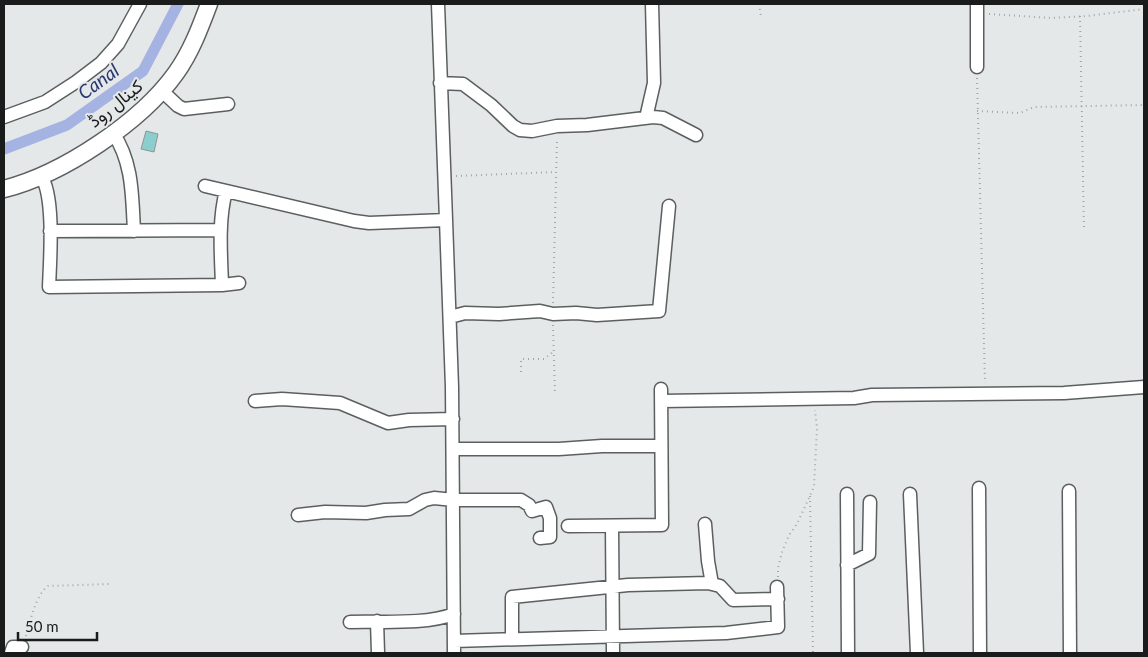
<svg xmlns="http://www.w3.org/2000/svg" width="1148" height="657" font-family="Lato,Vazirmatn,sans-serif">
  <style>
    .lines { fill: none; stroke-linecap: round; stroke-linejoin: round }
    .canal { stroke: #a5b3e2; stroke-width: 11 }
    .building { fill: #8acecd; stroke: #919595 }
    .minor-casing { stroke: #5c5f60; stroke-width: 15 }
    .tertiary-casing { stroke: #5c5f60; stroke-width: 19 }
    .path { stroke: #a3a6a7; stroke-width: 2; stroke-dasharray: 1 4; stroke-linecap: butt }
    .minor { stroke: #fff; stroke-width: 12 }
    .tertiary { stroke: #fff; stroke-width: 16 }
    .labels { text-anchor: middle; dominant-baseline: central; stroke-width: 4; stroke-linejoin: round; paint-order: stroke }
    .street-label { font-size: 18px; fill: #1a1c1c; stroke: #e4e8e9 }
    .water-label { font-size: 19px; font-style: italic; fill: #2b3870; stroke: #e4e8e9 }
  </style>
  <rect width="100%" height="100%" fill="#e4e8e9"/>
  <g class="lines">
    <path class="canal" d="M4,149l63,-24 76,-54 35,-67"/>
  </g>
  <path class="building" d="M146,131l12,3 -4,18 -13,-3z"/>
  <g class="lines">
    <defs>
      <path id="minor" d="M438,4l8,216
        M977,4v63
        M440,83l23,1 28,21 22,21 7,4 12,1 25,-5 30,-1 66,-8 10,1 33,17
        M162,91l16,15 6,3 44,-5
        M4,117l41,-15 31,-20 25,-19 17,-19 22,-40
        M646,118l8,-35 -2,-79
        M113,133c20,29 19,63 21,98
        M41,176c14,20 9,85 8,111l173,-2
        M205,186l149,35 15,2 77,-3 6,167 2,266
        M226,191c-8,30 -5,63 -4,94l17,-2
        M50,231l171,-1
        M450,317l15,-4 34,1 41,-3 13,3 23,-1 21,2 62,-4 10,-105
        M255,401l27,-2 58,4 48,20 21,-3 44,-1
        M661,401l193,-3 18,-3 192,-2 80,-6
        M453,449h106l43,-3h59
        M979,488l1,165
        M1069,491l1,162
        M847,494l1,159
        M910,494l7,159
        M298,515l27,-3 41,1 19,-3 24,-1 16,-9 9,-2 20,2h67l8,5 3,6 14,-4 4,11v19l-10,1
        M705,524l3,37 4,23
        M568,526l94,-1 -1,-136
        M612,526l1,127
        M847,565l22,-11 1,-52
        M377,621l1,32
        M350,622c31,-1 75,3 104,-8
        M512,639v-42l116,-12 80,-2 12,3 13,14 45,-1
        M454,641l272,-8 52,-6 -1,-40
        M11,653l2,-6h9"/>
      <path id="tertiary" d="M4,189c59,-15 137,-67 172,-116 15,-21 24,-45 33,-69"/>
    </defs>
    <use href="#minor" class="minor-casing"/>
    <use href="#tertiary" class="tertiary-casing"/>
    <path class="path" d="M759,4l2,13
      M989,14l63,4 35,-2 57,-7
      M1080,16l4,215
      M977,78l8,305
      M977,111l43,2 14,-6 110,-2
      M456,176l100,-4
      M553,303l4,-165
      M553,325l2,70
      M521,372v-13h23l9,-7
      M810,496l3,157
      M778,577v-9l4,-16 7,-17 8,-11 17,-37 3,-59 -2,-18
      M26,636c4,-14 10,-42 22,-50l62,-2"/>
    <use href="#minor" class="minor"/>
    <use href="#tertiary" class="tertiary"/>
  </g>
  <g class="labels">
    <g class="street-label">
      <text transform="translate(115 103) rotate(-39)">کینال روڈ</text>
    </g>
    <g class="water-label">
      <text transform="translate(98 81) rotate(-36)">Canal</text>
    </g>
  </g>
  <rect width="1148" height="657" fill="none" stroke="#1a1c1c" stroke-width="10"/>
  <path d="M18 632v8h79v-8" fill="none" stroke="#1a1c1c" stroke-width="2.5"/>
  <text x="25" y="632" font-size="15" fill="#1a1c1c" stroke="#e4e8e9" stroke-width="4" paint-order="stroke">50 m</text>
</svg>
